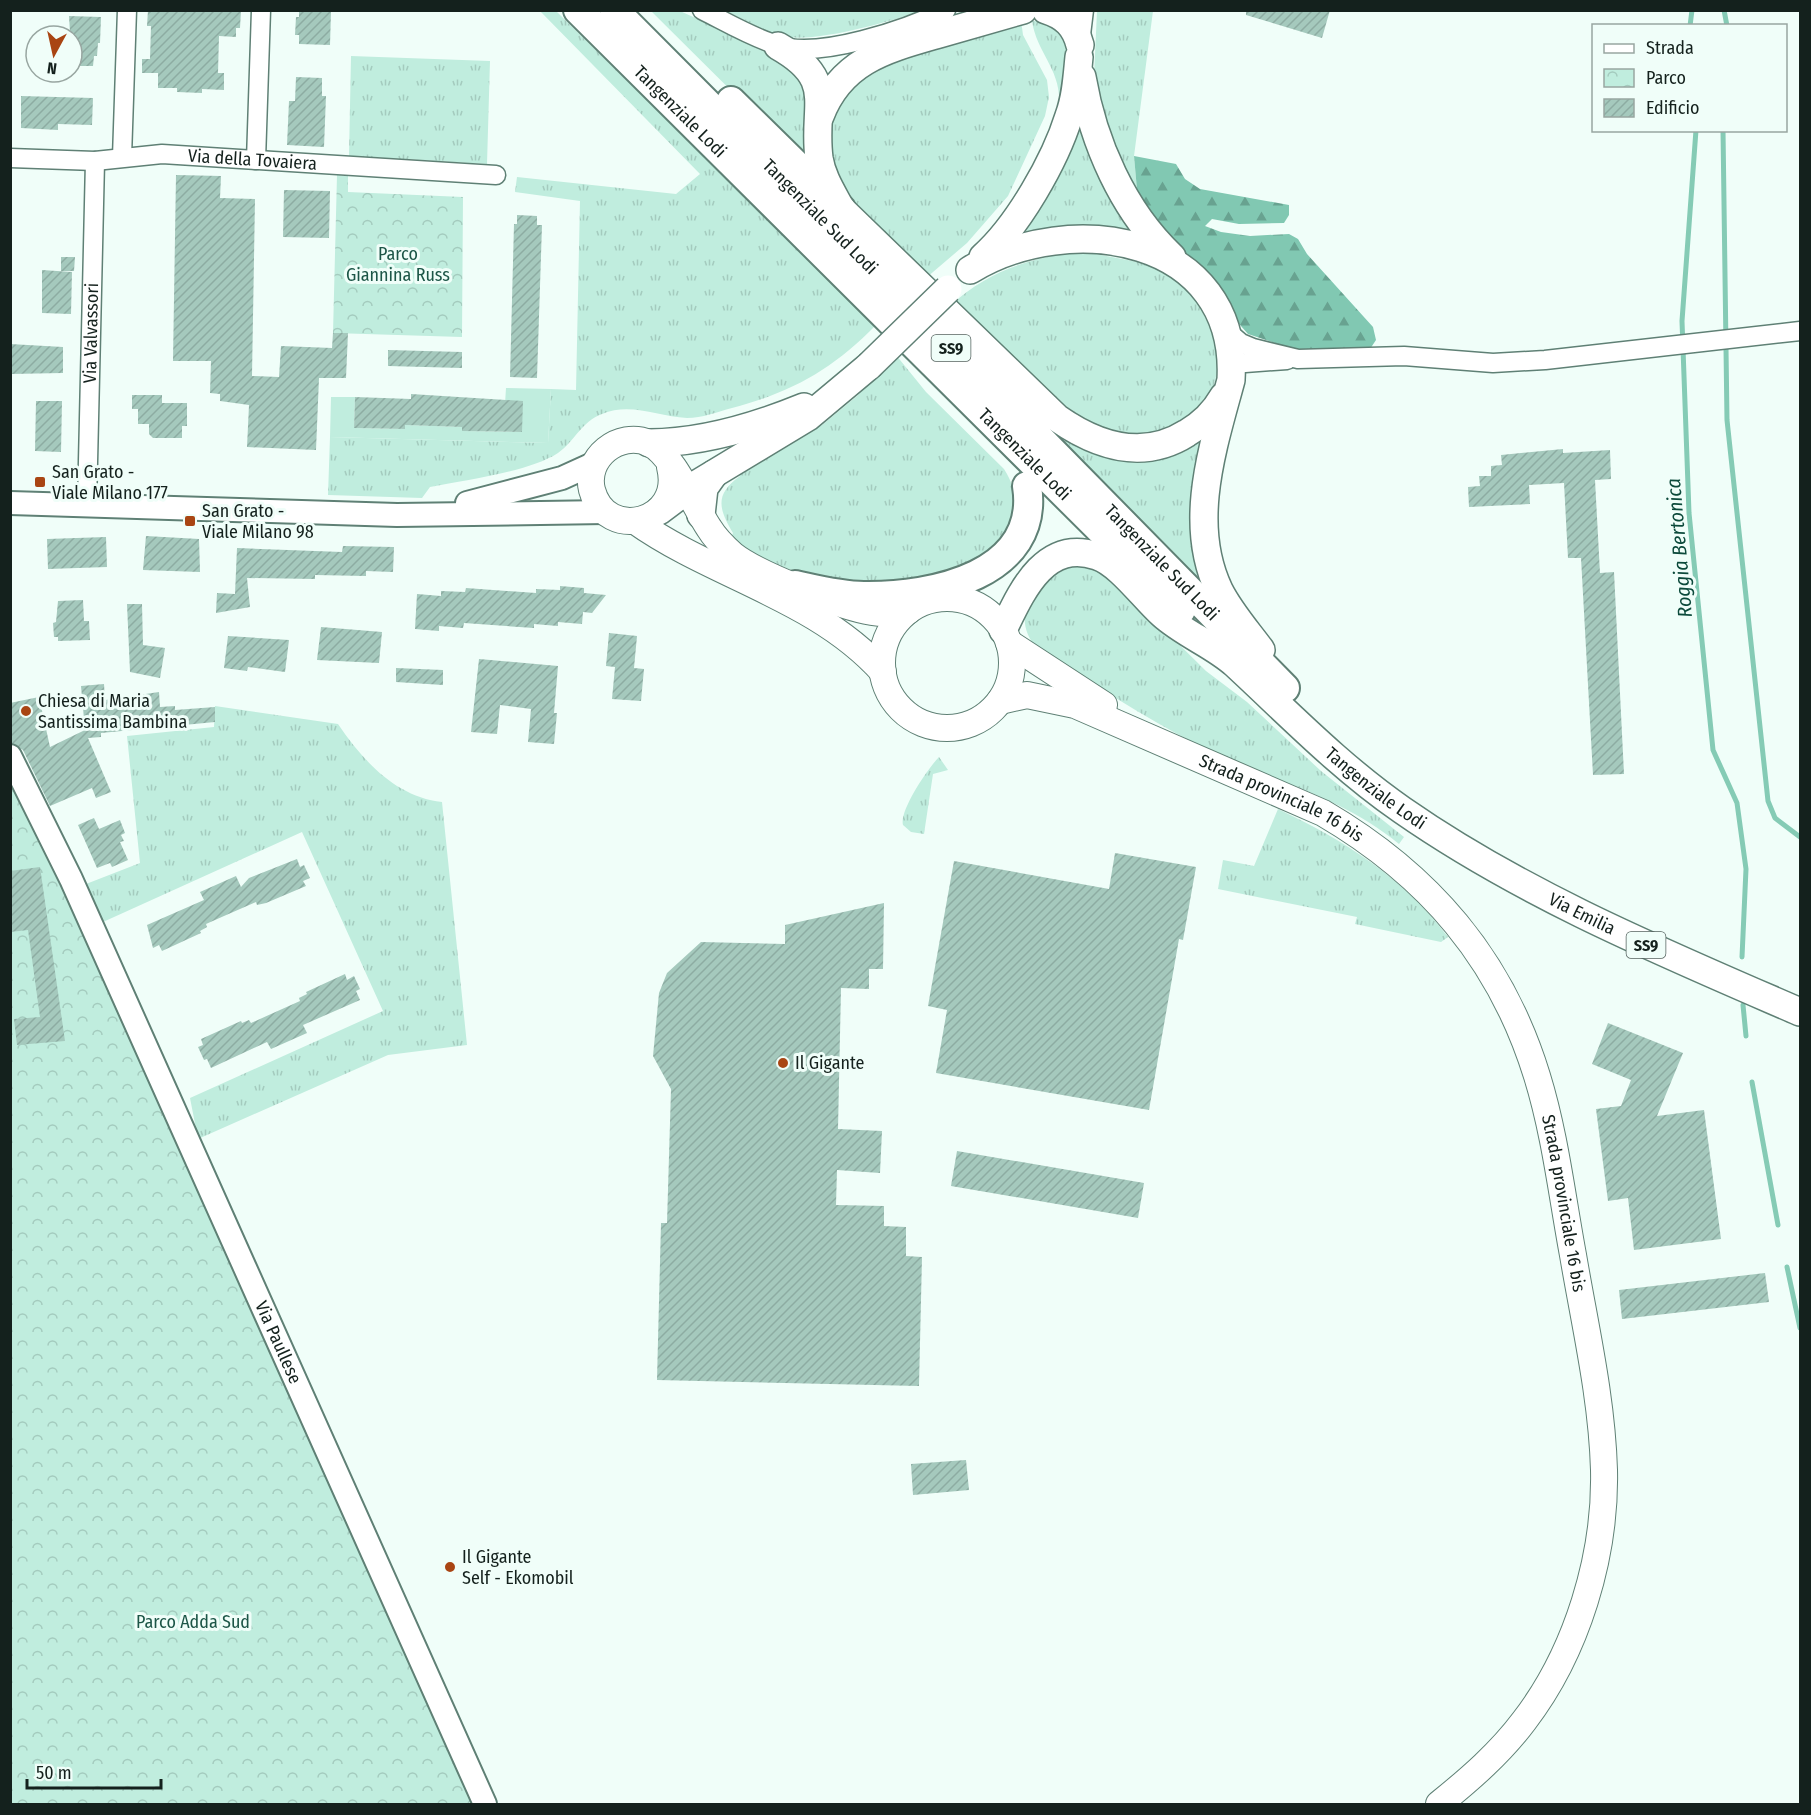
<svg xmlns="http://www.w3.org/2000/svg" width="1811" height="1815" font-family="'Fira Sans Condensed',sans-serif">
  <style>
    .grass { fill: url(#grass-tufts) }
    .forest { fill: url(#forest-firs) }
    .park { fill: url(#park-crowns) }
    .garden { fill: #c0edde }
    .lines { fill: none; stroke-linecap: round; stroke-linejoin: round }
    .stream { stroke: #85cbb5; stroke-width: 5 }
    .building { fill: url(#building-hatch) }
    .minor-casing { stroke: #5f8075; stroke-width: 21 }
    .tertiary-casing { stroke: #5f8075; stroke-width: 26 }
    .secondary-casing { stroke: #5f8075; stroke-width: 28 }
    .primary-casing { stroke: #5f8075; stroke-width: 30 }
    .trunk-casing { stroke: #5f8075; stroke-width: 32 }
    .minor { stroke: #fff; stroke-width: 18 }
    .tertiary { stroke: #fff; stroke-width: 22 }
    .secondary { stroke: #fff; stroke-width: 26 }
    .primary { stroke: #fff; stroke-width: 27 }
    .trunk { stroke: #fff; stroke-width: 28 }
    .primary-bridge-casing { stroke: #5f8075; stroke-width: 30; stroke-linecap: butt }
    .primary-bridge { stroke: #fff; stroke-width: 27 }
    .poi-dot { fill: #a94513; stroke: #f0fef9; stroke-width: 2 }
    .labels { text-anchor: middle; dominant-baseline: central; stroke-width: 6; stroke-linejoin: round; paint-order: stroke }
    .shield { fill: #f0fef9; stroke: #56635f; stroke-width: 1.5 }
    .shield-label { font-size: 16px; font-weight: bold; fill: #14211d }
    .street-label { font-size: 18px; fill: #14211d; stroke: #f0fef9 }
    .park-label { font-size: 18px; fill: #1c5647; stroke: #f0fef9 }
    .poi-label { font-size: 18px; fill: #14211d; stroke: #f0fef9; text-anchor: start }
    .water-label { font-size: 20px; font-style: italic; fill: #0c4a3b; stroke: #f0fef9 }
  </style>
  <defs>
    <pattern id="grass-tufts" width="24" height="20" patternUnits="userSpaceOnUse" patternTransform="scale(1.5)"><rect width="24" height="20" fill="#c0edde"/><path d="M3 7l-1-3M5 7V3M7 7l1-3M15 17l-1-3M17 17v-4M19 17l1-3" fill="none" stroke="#a4cbbe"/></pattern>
    <pattern id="forest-firs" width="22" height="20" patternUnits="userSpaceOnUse" patternTransform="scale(1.5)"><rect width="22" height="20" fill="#81c8b2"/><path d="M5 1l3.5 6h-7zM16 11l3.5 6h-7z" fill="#68a290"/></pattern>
    <pattern id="park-crowns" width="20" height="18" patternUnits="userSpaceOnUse" patternTransform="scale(1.5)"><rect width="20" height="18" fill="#c0edde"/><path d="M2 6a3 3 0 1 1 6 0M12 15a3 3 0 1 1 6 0" fill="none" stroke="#a4cbbe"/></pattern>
    <pattern id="building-hatch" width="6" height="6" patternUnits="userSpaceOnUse" patternTransform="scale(1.5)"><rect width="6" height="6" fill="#a5c9bd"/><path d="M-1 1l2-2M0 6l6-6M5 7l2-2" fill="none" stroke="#8daca2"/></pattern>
  </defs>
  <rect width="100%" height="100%" fill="#f0fef9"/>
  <path class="grass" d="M540,11h16l320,314c-44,45 -84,67 -144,83 -15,4 -30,10 -45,10 -29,-1 -56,-16 -85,-4 -20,7 -28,28 -44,39 -29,19 -93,27 -128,34l-8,11 -94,-3 2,-58 218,6 3,-54 25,1 4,-189 -65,-9 2,-15 159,17 24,-20z
    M651,11h29l97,44 30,28 1,76 -5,3z
    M726,11h193c-28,11 -108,33 -137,25 -19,-5 -38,-17 -56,-25z
    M1097,11h56l-19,145 4,45 -24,-48 -20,-77z
    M1021,20l2,15 24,45 2,17 -4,19 -37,80 -41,47 -41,35 -80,-77 -16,-30v-48l18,-33 25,-24z
    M1032,21c50,1 34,53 27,85 3,-36 -22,-52 -27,-85z
    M351,56l139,5 -3,103 -138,-8z
    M1077,113l64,121 -130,4z
    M1067,253h24l57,11 18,8 30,27 19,38 2,36 -5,19 -10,16 -50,30 -67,-11 -134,-122c34,-31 70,-44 116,-52z
    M896,355l30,37 78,77c50,80 -72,116 -131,115 -51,0 -101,-16 -142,-46l2,-5c-15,-25 -18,-39 7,-57l-1,-7 83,-44 35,-29z
    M1058,430l19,13 128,-9 -2,140 -7,3 -142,-144z
    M1076,562l27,7 103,102 41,31 74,69 83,66 -5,7c-57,-48 -134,-66 -200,-99 -56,-27 -108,-64 -161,-96 -21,-21 -15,-47 4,-69 6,-8 24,-13 34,-18z
    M215,706l123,18c25,37 58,73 104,78l25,243 -79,10 -190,84 -8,-41 193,-87 -81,-179 -199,90 -17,-38 54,-21 -13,-127 87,-9z
    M939,757l9,13 -15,4 -9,60 -13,-2 -8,-7c-4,-14 25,-57 36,-68z
    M1278,809c66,31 126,69 170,128l-7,5 -86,-18 2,-7 -139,-28 5,-29 31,6z"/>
  <path class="forest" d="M1134,156l42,8 9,15 15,10 89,16v10l-5,8 -45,1 -27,-5 -7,7 16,6 29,4 39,-2 9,5 9,15 66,73 3,13 -6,9 -71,2 -51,-17 -86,-98 -24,-35z"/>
  <path class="park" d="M337,175l11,1v16l115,5 -1,140 -129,-4z
    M10,778l71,138 394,888h-464z"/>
  <path class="garden" d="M506,388l45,1 -3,54 -218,-6 1,-40h24l-1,31 50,1 1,-4 57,2 1,4 59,1 -17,-28z"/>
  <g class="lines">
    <path class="stream" d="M1724,10l3,16
      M1690,26l2,-16
      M1696,130l-14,191 7,192 24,237 24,53 9,66 -4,88
      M1723,130l4,290 41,381 7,17 25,19
      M1743,1005l3,31
      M1752,1082l26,143
      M1787,1267l13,61"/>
  </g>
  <path class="building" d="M148,10h93l-1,18h-4v9l-17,-1 -1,37h6v17l-22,-1v4l-25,-1v-4h-19v-15h-16v-14h8l1,-33h-4z
    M299,10l32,1 -1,34 -31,-1v-9h-4l1,-18h3z
    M1246,10h84l-8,28 -76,-23z
    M69,16l32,1 -1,26h-2l-1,13h-3l-1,10h-21z
    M296,77l26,1v18h4l-2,51 -37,-2 2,-44h6z
    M21,96l72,2 -1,27 -34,-1v6l-37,-2z
    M176,175l45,1 -1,22 35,1 -3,177 27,1 2,-31 51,2 1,-15h15l-2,45h-27l-3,72 -69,-3 2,-42 -29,-4v-7l-10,-1 1,-32h-38z
    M284,190l46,1 -1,47 -46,-1z
    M517,215l20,1v9h5l-5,153 -27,-1 4,-153h3z
    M61,257h14l-1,14h-13z
    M42,270l30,2 -1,42 -29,-1z
    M10,344l53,3v26l-53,1z
    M388,350l74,2v16l-74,-2z
    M411,394l112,7 -1,31 -60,-1v-4l-57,-2v4l-51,-1 1,-31 56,2z
    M132,395h30v8h25v23h-5v12h-29l-4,-4v-10h-11v-15h-6z
    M36,401h26l-1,51 -26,-1z
    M1563,449v4l47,-3 1,29 -16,1 5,93 14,-1 10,202 -31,1 -12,-217h-13l-4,-75 -35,2 1,19 -61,3 -1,-20 12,-1 -1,-10h12v-10l11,-1 -1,-10z
    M146,536l53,3 1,33 -57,-2z
    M106,537l1,30 -59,2 -1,-30z
    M343,546l51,1 -1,25 -27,-1v5l-51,-1v4l-68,-1 3,29 -34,6 1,-20 18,1 2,-46 105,4z
    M560,586l24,2v5l22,2 -14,18 -9,-1 -1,12 -24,-2v4l-24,-2v4l-70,-5 -1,5 -24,-2v5l-24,-2 2,-35 24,2v-5l24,1 1,-4 70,5v-4l24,1z
    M83,600l1,21h5l1,19 -32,1v-4h-4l-1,-14 3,-1 2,-21z
    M127,604h15l1,41 22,3 -5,30 -30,-6z
    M321,627l61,5 -3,31 -62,-3z
    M609,633l28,3 -3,32 10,1 -3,32 -29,-2 3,-32 -9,-1z
    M228,636l61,4 -4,32 -37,-5 -1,4 -23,-3z
    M479,659l79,7 -4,47h3l-3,31 -26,-2 3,-33 -31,-4 -3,29 -26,-2z
    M396,668l47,2v15l-47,-3z
    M104,684l1,16 54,-8 1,15 15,-1v4l40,-3v15l-114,11v4l-13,1 23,54 -15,6 -4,-10 -42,18 -27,-56 -13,-7v-40l29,-6 11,50 35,-17 -4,-44z
    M94,818l5,11 21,-9 5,13 -4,2 3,6 -4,1 8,18 -16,7 -2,-4 -13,5 -19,-43z
    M1115,853l81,14 -13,73 -4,-1 -30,171 -213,-37 11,-63 -19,-4 26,-145 155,28z
    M297,859l3,8 4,-2 6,13 -7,3 3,5 -40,17 -9,2 -1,-3 -32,14 -18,8 1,3 -7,4 1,2 -39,18 -3,-6 -6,3 -6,-23 57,-25 -4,-8 36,-16 5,11 8,-9z
    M40,867l25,174 -48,4 -3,-26 26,-2 -12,-87 -18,2v-61z
    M884,903l-1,66h-14v20l-28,-1 -3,141 44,2 -2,42 -43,-3 -1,35 48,1v20l22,1v29l16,1 -3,129 -262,-6 4,-157h6l4,-134 -18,-33 6,-63 8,-20 34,-31 84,2v-19z
    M345,974l2,6 7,-4 6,13 -4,2 4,9 -57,25 4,8 -36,16 -4,-7 -56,26 -4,-9 -3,1 -6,-13 5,-2 -2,-6 40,-18 1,2 7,-3 2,3 49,-22 -1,-3 8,-4 -1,-2z
    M1608,1023l75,30 -26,63 47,-6 17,129 -87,11 -6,-52 -20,3 -12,-92 25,-3 10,-26 -39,-16z
    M957,1151l187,32 -6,35 -187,-32z
    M1765,1273l4,29 -147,17 -3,-29z
    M966,1460l3,30 -56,5 -2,-31z"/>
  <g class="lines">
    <defs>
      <g id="minor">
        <path d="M702,10c24,12 49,27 75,35 41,15 130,-16 169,-35"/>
        <path d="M1080,43l4,-33"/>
        <path d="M122,157l5,-147"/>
        <path id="s1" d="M10,158l85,3 67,-7 334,21"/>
        <path d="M256,160l5,-150"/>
        <path d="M1227,331l14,12 12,5 45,11 106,-3 89,7 52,-3 255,-29"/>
        <path d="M1232,364l55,-4"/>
        <path id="s2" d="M87,505l8,-344"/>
      </g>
      <g id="tertiary">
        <path d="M10,503l387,12 209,-3"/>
        <path d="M467,503l95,-25 33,-15"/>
        <path id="s3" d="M10,756l61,123 414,925"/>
      </g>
      <g id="secondary">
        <path d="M670,467c14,56 -64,76 -78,23 -8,-32 27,-60 57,-47 24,11 45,63 60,85 6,10 15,19 24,27 24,19 108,52 139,57 12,2 24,1 36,-1"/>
        <path d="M635,521c79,56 182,77 248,151"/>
        <circle cx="947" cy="663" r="65"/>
        <path d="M1009,643l95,62"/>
        <path id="s4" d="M1000,701l27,-6 48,10 248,108c106,62 178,146 214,263 18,58 25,120 36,179 12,71 29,143 31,215 2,86 -27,182 -80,251 -24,32 -54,58 -85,83"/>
      </g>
      <g id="primary">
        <path d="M1046,10c19,6 29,16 34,35"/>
        <path d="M778,46c60,34 34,58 41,112 3,19 13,34 22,51l216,209c40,28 86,43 130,15 15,-9 27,-20 36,-36"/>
        <path d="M1082,77c11,65 41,134 90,180"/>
        <path d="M820,116c21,-56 67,-67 119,-82 28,-8 56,-16 84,-24"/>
        <path d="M983,257c35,-31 72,-96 86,-141 7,-19 8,-39 10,-59"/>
        <path d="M970,270c99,-61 269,-35 261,110 -18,67 -44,143 -12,210 11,22 28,41 42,60"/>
        <path d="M649,443c53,0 106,-16 155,-36"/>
        <path d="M659,511l28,-21 121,-73 61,-51"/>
        <path d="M701,515l3,-27 10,-14"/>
        <path id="s5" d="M1003,630c18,-37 41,-92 94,-74 22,7 47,42 65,58 22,20 52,31 73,50 55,51 105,103 167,146 122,85 262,143 398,202"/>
      </g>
      <g id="trunk">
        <path id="s6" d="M578,10l603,600"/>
        <path id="s7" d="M614,10l321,322 350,356"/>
        <path d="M731,101l110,108"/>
        <path d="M795,585c23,5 46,11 69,11 68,1 177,-21 163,-110"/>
      </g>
    </defs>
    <use href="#minor" class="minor-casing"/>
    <use href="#tertiary" class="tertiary-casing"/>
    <use href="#secondary" class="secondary-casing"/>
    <use href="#primary" class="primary-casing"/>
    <use href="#trunk" class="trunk-casing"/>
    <use href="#minor" class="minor"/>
    <use href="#tertiary" class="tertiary"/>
    <use href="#secondary" class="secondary"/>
    <use href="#primary" class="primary"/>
    <use href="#trunk" class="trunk"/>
    <defs>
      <path id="primary-bridge" d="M869,366l79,-77"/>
    </defs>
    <use href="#primary-bridge" class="primary-bridge-casing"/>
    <use href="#primary-bridge" class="primary-bridge"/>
  </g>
  <g class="poi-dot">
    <rect x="34" y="476" width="12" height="12" rx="3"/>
    <rect x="184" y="515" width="12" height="12" rx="3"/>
    <circle cx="26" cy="711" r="6"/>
    <circle cx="783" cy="1063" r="6"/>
    <circle cx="450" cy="1567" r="6"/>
  </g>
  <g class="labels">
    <g class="shield">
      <rect x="931.5" y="335" width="39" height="26" rx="4.5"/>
      <rect x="1626.5" y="932" width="39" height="26" rx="4.5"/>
    </g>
    <g class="shield-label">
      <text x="951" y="348">SS9</text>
      <text x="1646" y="945">SS9</text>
    </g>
    <g class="street-label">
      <text stroke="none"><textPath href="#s6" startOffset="144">Tangenziale Lodi</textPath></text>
      <text stroke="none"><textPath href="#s1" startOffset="243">Via della Tovaiera</textPath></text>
      <text stroke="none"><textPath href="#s7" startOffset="292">Tangenziale Sud Lodi</textPath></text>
      <text stroke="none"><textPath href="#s2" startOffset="172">Via Valvassori</textPath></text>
      <text stroke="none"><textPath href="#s6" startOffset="630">Tangenziale Lodi</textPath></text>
      <text stroke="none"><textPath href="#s7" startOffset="778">Tangenziale Sud Lodi</textPath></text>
      <text stroke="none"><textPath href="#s5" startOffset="498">Tangenziale Lodi</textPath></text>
      <text stroke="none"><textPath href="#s4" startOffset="303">Strada provinciale 16 bis</textPath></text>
      <text stroke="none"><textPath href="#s5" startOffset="740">Via Emilia</textPath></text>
      <text stroke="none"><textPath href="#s4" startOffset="825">Strada provinciale 16 bis</textPath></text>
      <text stroke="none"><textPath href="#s3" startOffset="645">Via Paullese</textPath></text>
    </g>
    <g class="park-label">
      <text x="398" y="254">Parco<tspan x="398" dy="21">Giannina Russ</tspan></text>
      <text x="193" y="1622">Parco Adda Sud</text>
    </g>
    <g class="poi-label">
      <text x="52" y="472">San Grato -<tspan x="52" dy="21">Viale Milano 177</tspan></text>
      <text x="202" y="511">San Grato -<tspan x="202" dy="21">Viale Milano 98</tspan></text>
      <text x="38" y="701">Chiesa di Maria<tspan x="38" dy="21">Santissima Bambina</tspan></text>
      <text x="795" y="1063">Il Gigante</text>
      <text x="462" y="1557">Il Gigante<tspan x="462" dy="21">Self - Ekomobil</tspan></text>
    </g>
    <g class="water-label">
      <text transform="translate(1679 548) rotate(-95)">Roggia Bertonica</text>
    </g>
  </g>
  <rect width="1811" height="1815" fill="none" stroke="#14211d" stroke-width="24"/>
  <rect x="1592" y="24" width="195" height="108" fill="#f0fef9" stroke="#98a6a1" stroke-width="1.5"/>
  <rect x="1604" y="44" width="30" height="9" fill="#ffffff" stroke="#98a6a1" stroke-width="1.5"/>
  <text x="1646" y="54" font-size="18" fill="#14211d">Strada</text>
  <rect x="1604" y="69" width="30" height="18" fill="url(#park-crowns)" stroke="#98a6a1" stroke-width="1.5"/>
  <text x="1646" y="84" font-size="18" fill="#14211d">Parco</text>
  <rect x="1604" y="99" width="30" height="18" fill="url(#building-hatch)" stroke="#98a6a1" stroke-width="1.5"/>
  <text x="1646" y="114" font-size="18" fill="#14211d">Edificio</text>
  <g transform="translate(54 54) rotate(188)"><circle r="28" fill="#f0fef9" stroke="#98a6a1" stroke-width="1.5"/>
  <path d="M0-4.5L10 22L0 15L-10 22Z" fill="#a94513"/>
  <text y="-9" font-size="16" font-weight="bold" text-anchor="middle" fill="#14211d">N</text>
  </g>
  <path d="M27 1779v9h134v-9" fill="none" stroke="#14211d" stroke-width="3"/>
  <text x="36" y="1779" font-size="18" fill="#14211d" stroke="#f0fef9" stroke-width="4.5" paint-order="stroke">50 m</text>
</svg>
